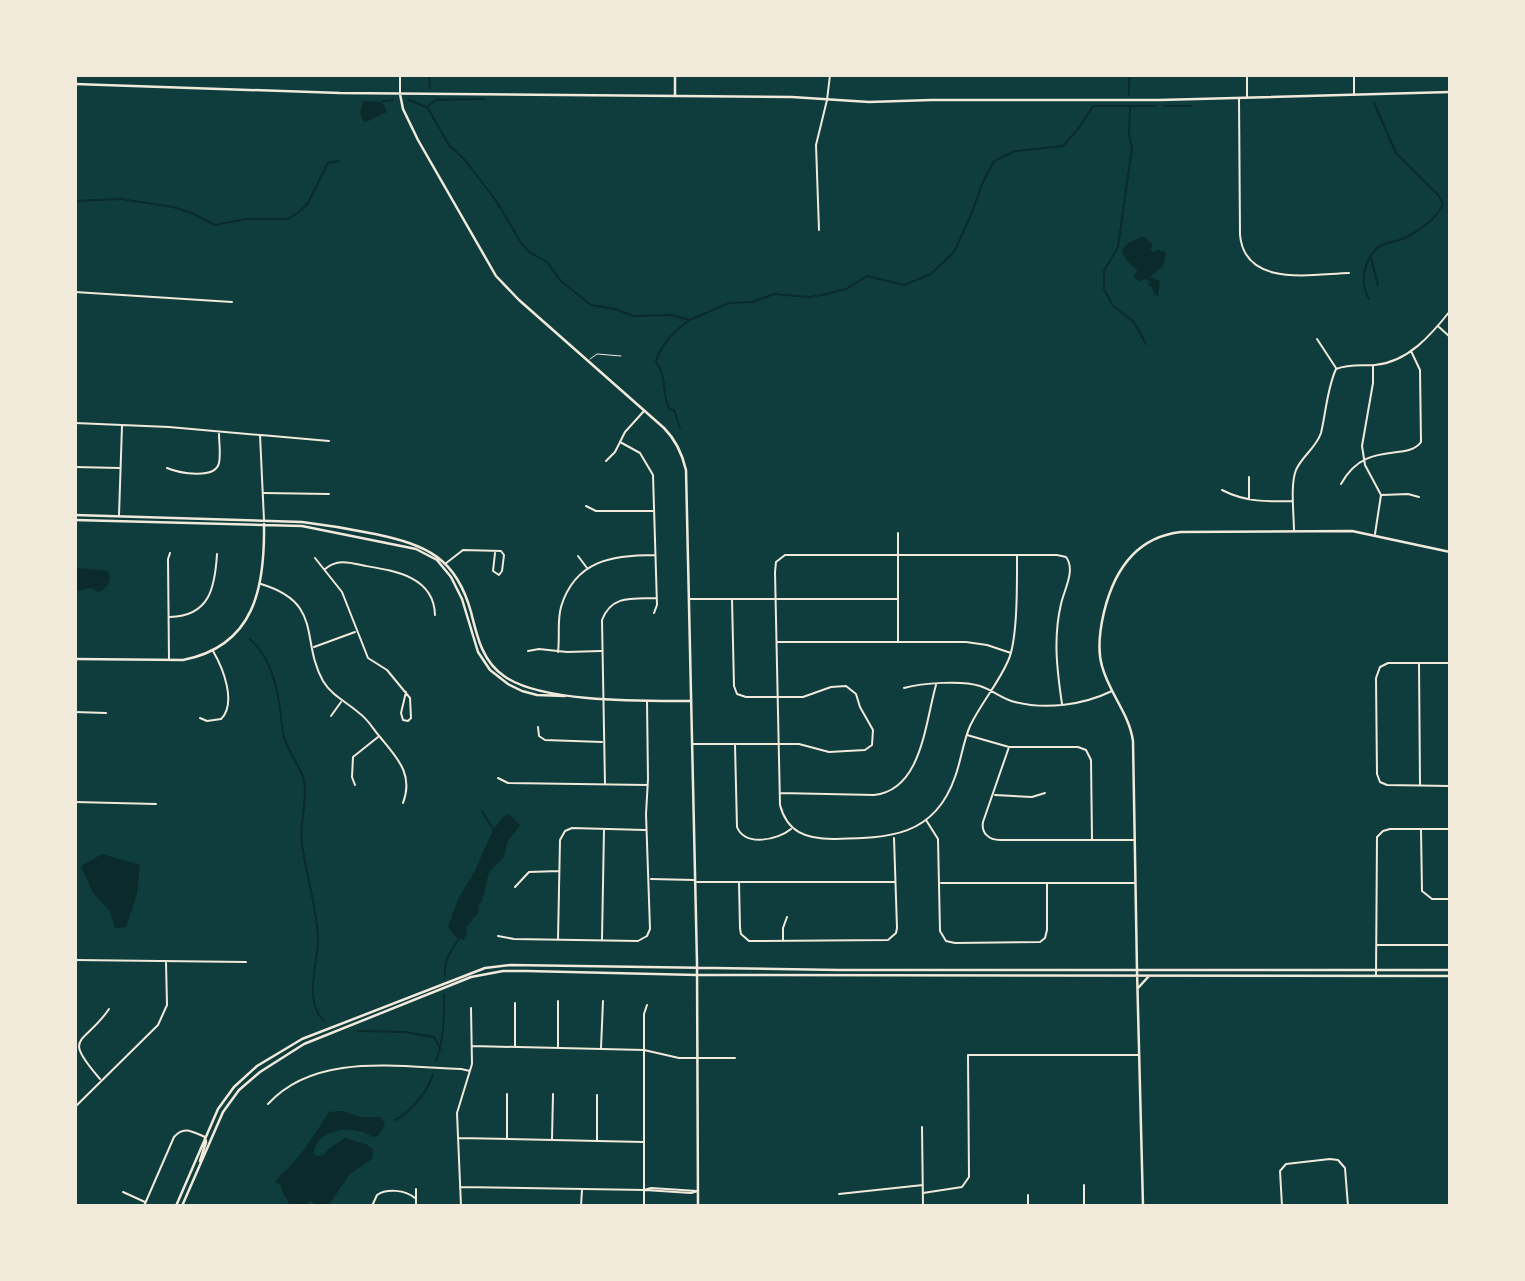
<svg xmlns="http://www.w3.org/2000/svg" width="1525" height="1281" font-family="Montserrat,sans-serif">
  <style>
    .water { fill: #0a2a2b }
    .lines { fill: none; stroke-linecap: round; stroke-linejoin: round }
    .stream { stroke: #0a2a2b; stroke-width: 2 }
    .service { stroke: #f1e9da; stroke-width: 1 }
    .minor { stroke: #f1e9da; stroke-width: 2 }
    .tertiary { stroke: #f1e9da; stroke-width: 2.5 }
    .secondary { stroke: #f1e9da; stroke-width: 2.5 }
  </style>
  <rect width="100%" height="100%" fill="#0f3d3e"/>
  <path class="water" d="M363,101l19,1 5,10 -23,11 -4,-10z
    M1141,237l5,1 7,7 -3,4 3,3 5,-2 8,2 -3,14 -13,11 10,4 -2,15 -3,-1 -4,-9h-4l3,-3 -3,-4 -8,2 -6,-5 5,-6c-8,-5 -14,-11 -16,-20l5,-6z
    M76,568l32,3c4,10 0,17 -10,21l-6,-4 -16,3z
    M509,814l11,11 -13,18 -3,14 -15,15 -7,29 -4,5 1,6 -13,15 1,6 -3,7 -7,-2 -9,-11 10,-28 16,-26 19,-43 11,-14z
    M102,854l38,11 -3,29 -11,33 -11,1 -5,-17 -17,-18 -12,-27z
    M342,1111l19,6h20l4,8 -7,11 -6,1c-17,-13 -57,-9 -58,17l3,2 7,-1 4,-6 17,-11 21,6 7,5 -1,10 -22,15 -22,32h-13l-3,-5 -8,5h-15c-1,-8 -7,-11 -8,-21l-6,-3c4,-7 13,-13 19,-20 13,-15 24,-33 35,-50z"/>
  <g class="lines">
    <path class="stream" d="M429,75l1,13
      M1129,95v-20
      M409,100l17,7
      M383,101l10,-1
      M428,106l8,-6 49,-1
      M1164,106h27
      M427,107l22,38 15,14 33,43 24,41 8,9 18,10 14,19 30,24 24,4 18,7 38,-1 19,5 39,-17 23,-1 22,-8 35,3 13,-2 24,-6 21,-13 37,9 27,-11 23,-22 16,-35 13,-35 11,-21 21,-10 48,-5 15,-17 15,-23h63
      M1130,107l-1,27 3,14 -14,99 -14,24v18l9,17 21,16 12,22
      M75,201l46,-2 52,8 19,6 23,12 31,-6h42l11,-7 9,-9 20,-40 11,-2
      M1371,258l7,27
      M1369,299c-9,-15 -6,-36 7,-50 7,-7 17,-6 26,-10 14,-6 35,-20 41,-35l-4,-8 -43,-43 -22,-50
      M680,428l-6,-18 -5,-1c-8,-19 -1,-30 -13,-47 4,-16 19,-33 33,-41
      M250,639c21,18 28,50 31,77 1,7 1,14 3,21 4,15 17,31 20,43 4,22 -5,42 -2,64 4,31 15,63 16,95 0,25 -15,62 6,82
      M482,811l13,21
      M445,976c-2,-17 7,-26 15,-39
      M358,1031l47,1 29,5 7,13
      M436,1061c8,-22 8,-43 8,-66
      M395,1120c16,-8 33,-29 38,-46"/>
    <path class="service" d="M590,359l7,-5 24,2"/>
    <path class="minor" d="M400,75v18
      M1247,75v22
      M1354,75v19
      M1239,98l1,137c5,53 72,39 109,38
      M819,230l-3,-85 11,-45 3,-25
      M75,292l157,10
      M1439,327l11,10
      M1317,339l19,29
      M1373,365v18l-11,63 3,19 16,30 -6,39
      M1336,369c13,-5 25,-3 39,-4 33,-3 56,-30 75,-54
      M75,423l94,4 91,8 4,85
      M261,435l68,6
      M620,442l20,11 13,22 4,130 -3,8
      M606,461l9,-9 10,-20 19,-21
      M75,467l44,1
      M167,468c12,5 48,12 52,-5 2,-9 0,-20 0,-29
      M1341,484c24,-45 66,-22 80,-42l-1,-72 -9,-19
      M1222,490c23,12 46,12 71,11
      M264,493l65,1
      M1382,495l26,-1 11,3
      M1249,499v-22
      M586,506l10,5h58
      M119,515l3,-89
      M1294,531c0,-16 -4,-46 2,-61 6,-14 20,-22 25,-37 5,-21 6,-44 15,-64
      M898,533v108
      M1017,555c0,26 1,85 -9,106 -10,23 -27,42 -38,65 -7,16 -9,35 -15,51 -21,61 -68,61 -122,62 -27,0 -46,-7 -53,-34l-5,-233 1,-10 9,-7h272l9,2c10,13 -2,33 -5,47 -8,34 -4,66 1,100
      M578,556l9,12
      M315,558l27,34 26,66 19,12 23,28 1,20 -3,3 -5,-1 -2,-7 5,-21
      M445,564l18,-14 38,1 3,4 -2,16 -3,4 -6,-4 2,-18
      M325,569c13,-11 26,-6 41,-3 30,5 68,11 69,49
      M261,584c63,19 39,56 62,97 9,15 24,21 36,32 9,6 14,16 21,24 17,21 34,37 23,66
      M690,599h208
      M170,617c40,-1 45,-30 47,-63
      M778,642h188l21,3 24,8
      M314,647l41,-15
      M528,651l11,-2 28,3 34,-1
      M558,652c2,-15 -1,-31 3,-45 14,-47 52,-52 94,-52
      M169,660l-1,-101 2,-6
      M1450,663h-62l-8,4 -4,11 1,96 3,8 7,3 63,1
      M1419,664l1,120
      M904,688c18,-5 58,-8 76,-2 13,4 22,13 35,16 31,8 68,3 97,-11
      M75,712l31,1
      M331,716l10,-14
      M200,718l7,3 14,-2c16,-16 2,-51 -8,-68
      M538,727l1,9 6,4 57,2
      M967,735l42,12h69l8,3 5,10 1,79
      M693,744h106l30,8 36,-2 7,-5 1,-15 -13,-23 -4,-13 -10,-8 -15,1 -28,10h-57l-9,-3 -3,-8 -2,-87
      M735,745l2,82c8,20 41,13 54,2
      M1009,747l-26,75c-2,11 6,18 17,18h135
      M498,778l10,5 139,2
      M605,784l-3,-164c10,-26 32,-21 55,-22
      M355,785l-3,-8 1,-20 25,-20
      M780,793l94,2c48,-5 51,-72 62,-110
      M995,795l37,2 13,-4
      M75,802l81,2
      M926,820l12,19 2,92 6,10 9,2 85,-1 5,-4 2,-8v-47
      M1421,830l1,61 10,8h18
      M651,879l43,1
      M697,882h197
      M739,883l1,45 1,6 8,7 139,-1 8,-7 1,-5 -3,-90
      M941,883h193
      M515,887l14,-15 30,-1
      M498,936l16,3 124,2 9,-5 3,-7 -4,-115 2,-35 -1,-78
      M558,939l2,-99 5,-9 7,-3 73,2
      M602,939l2,-109
      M783,940v-12l4,-11
      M1377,945h73
      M75,960l171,2
      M1376,975l1,-138 6,-6 7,-2h60
      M515,1003v43
      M472,1046l172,4 35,8h56
      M558,1047v-46
      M601,1048l2,-47
      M100,1079c-39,-45 -16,-33 9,-70
      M597,1095v45
      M268,1104c47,-52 130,-37 193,-35l9,2
      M75,1107l83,-82 9,-20 -1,-43
      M922,1127l1,79
      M459,1138l184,4
      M507,1138v-44
      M552,1139l1,-45
      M1084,1185v21
      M460,1187l184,3 7,-2 46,3
      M645,1190l46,3 7,-2
      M123,1192l22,10
      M923,1193l39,-6 7,-10 -1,-122h171
      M839,1194l84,-9
      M1028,1195v11
      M144,1206l30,-69c10,-12 19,-5 31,0
      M372,1206l5,-11c10,-7 28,-5 38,3
      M416,1206v-17
      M461,1206l-4,-93 15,-49 -1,-56
      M581,1206l1,-16
      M644,1206v-192l3,-9
      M1282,1206l-2,-35 6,-7 44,-5 8,1 7,8 3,38"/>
    <path class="tertiary" d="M675,96v-21
      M75,515l227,7c25,3 49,7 73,12 52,11 81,24 96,78 6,24 11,49 33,64 37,27 140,25 187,25
      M75,520l227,6 114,23 21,11 14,17 11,22 16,53 12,18 18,14 14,7 15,4 28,1
      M75,659l108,1c72,-14 82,-73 81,-136
      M1137,970l-4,-229c-4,-28 -24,-48 -31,-75 -5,-17 -2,-37 2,-54 10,-41 32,-75 77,-80l171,-1 98,21"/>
    <path class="secondary" d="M75,84l265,9 452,4 77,5 62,-2h229l290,-8
      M400,94l3,15 15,31 78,136 23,24 145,128c12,12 18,25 22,42l11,493 1,243
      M1137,970l6,236
      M1138,988l11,-12
      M200,1161l6,-19 -1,-5
      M176,1206l42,-97 16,-22 23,-21 45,-27 183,-71 26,-3 328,5h611
      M182,1206l41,-94 16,-22 21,-18 44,-28 167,-67 32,-6h24l170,4 753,1"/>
  </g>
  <rect width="1525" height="1281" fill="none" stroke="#f1e9da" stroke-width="154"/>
</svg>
